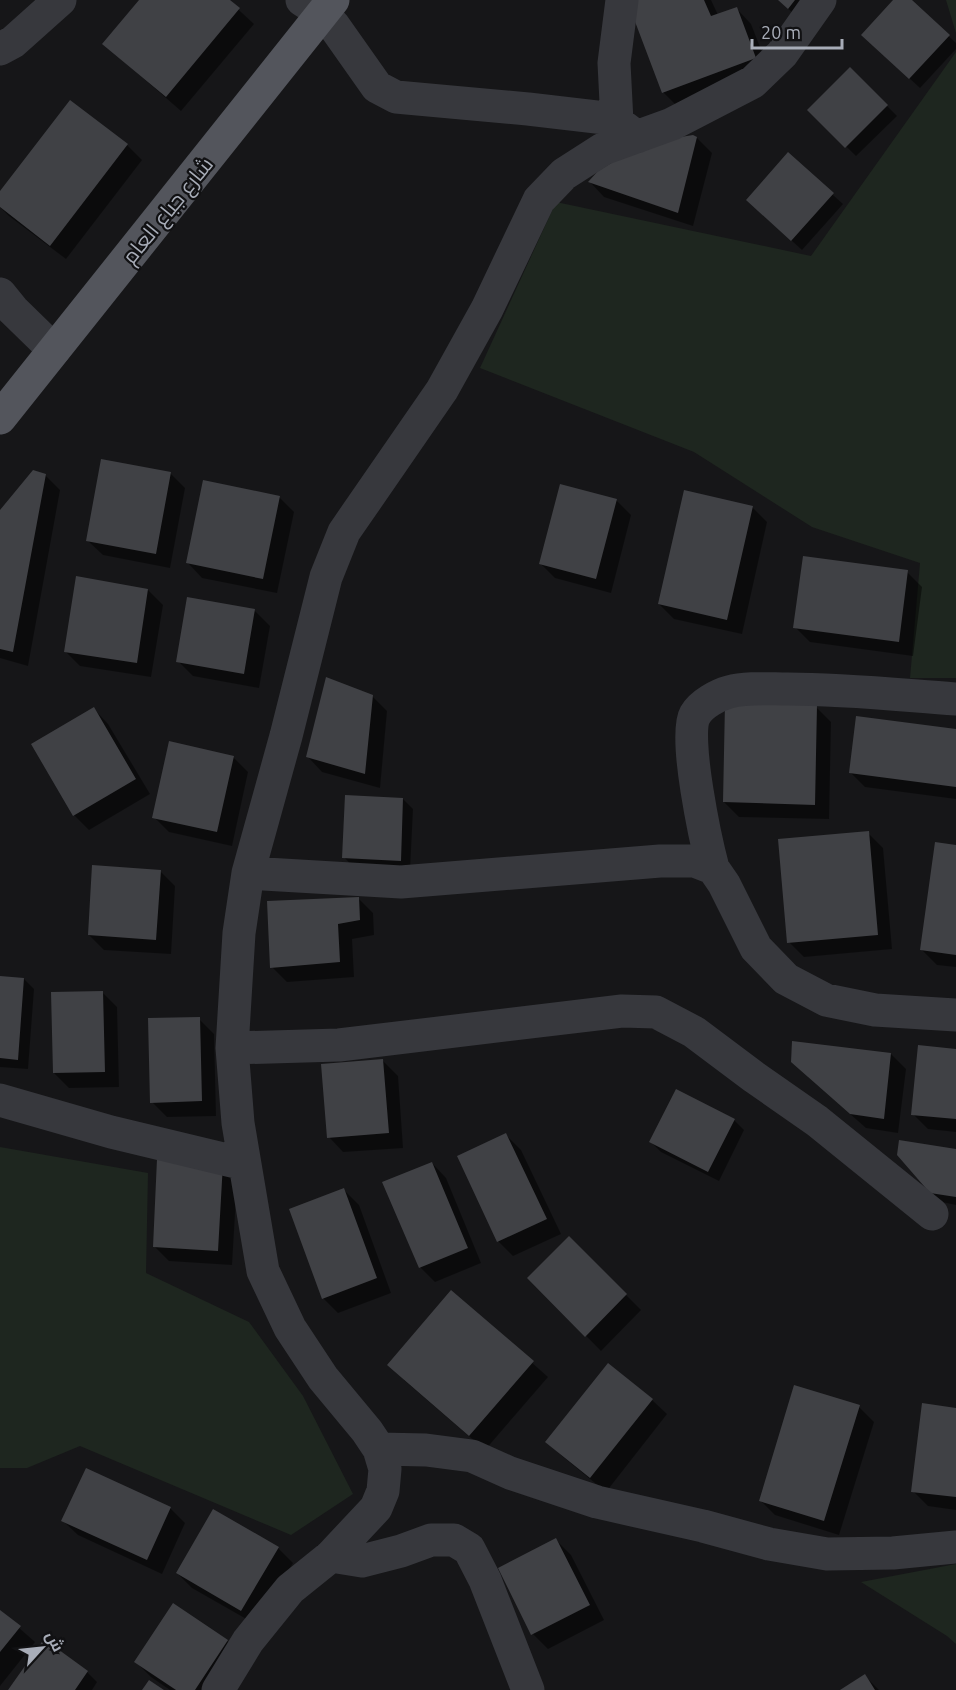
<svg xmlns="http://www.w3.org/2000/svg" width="956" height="1690" font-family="Ubuntu,Cairo,sans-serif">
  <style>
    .green { fill: #1e261f }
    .shadow { fill: #0007 }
    .building { fill: #404145 }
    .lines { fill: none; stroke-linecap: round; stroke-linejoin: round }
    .minor { stroke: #37383d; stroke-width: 33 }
    .major { stroke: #53555c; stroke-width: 33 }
    .labels { text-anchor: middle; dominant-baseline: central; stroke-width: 4.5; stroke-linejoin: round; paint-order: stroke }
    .street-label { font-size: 21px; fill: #a8adb8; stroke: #111113 }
  </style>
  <rect width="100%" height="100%" fill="#161618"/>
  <path class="green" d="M946,0h10v33z
    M956,52v626h-46l10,-115 -108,-36 -118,-75 -214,-84 76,-166 255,54z
    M0,1147l148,26 -2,100 103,49 54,74 50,98 -62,41 -211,-89 -53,22h-27z
    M956,1564v80l-9,-8 -86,-54z"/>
  <path class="shadow" d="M141,0h87l26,24 -73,87 -77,-67z
    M638,0h73l7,15 19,-6 14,15 19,49 -92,34 -15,-15z
    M779,0h35l-16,18z
    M895,0h15l46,43v6l-36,39 -47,-43z
    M850,69l47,47 -41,40 -47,-46z
    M71,102l56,43 15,15 -76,99 -57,-43 -9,-9v-13z
    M697,138l15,15 -19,73 -89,-29 -14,-15z
    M788,155l55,49 -41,46 -44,-40z
    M170,473l15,15 -15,80 -67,-13 -15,-14z
    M45,475l15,15 -32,176 -28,-8v-145z
    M279,497l15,15 -17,81 -75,-15 -14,-15z
    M616,500l15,15 -20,78 -56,-15 -15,-15z
    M752,507l15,15 -25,112 -68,-15 -15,-15z
    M907,572l15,15 -9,69 -103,-14 -15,-15z
    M148,590l15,15 -12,72 -71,-11 -15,-15z
    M255,611l15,15 -11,62 -66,-12 -15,-15z
    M372,696l15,15 -7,77 -58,-16 -14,-15z
    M816,707l15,15 -2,97 -90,-2 -15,-15z
    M94,709l14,15 42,70 -61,36 -15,-15z
    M956,731v68l-91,-12 -15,-15z
    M233,757l15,15 -16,74 -63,-14 -15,-15z
    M403,799l10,10 -3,61 -56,-2 -10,-11z
    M868,833l15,15 9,101 -88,8 -15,-15z
    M956,846v121l-19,-2 -15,-15z
    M160,871l15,15 -4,68 -67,-4 -15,-15z
    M358,898l15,15 1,22 -22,4 2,38 -67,5 -15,-15z
    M0,978l24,1 10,10 -6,80 -28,-2z
    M102,992l15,15 2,80 -50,1 -15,-15z
    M199,1019l15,15 2,82 -49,1 -15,-15z
    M956,1051v81l-28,-3 -15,-15z
    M891,1054l15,15 -8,64 -32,-5 -58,-51z
    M383,1061l15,15 5,72 -60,4 -14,-15z
    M677,1091l57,29 10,10 -25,51 -58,-29 -10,-10z
    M506,1135l15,15 40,84 -48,22 -15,-15z
    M956,1150v55l-14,-3 -11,-10z
    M432,1163l14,15 35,85 -46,19 -15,-15z
    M222,1164l15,15 -5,86 -63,-4 -15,-15z
    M344,1190l15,15 32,88 -53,20 -15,-15z
    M569,1238l72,72 -40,41 -72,-73z
    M452,1292l96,85 -63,73 -81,-70z
    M652,1400l15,14 -61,78 -44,-36 -15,-14z
    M859,1407l15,15 -35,113 -64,-20 -15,-15z
    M956,1409v101l-28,-4 -15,-15z
    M170,1508l15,15 -23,51 -84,-39 -15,-14z
    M556,1540l15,15 33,65 -56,29 -15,-15z
    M278,1548l15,15 -36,62 -65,-37 -15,-15z
    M174,1606l53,35 15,15 -22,34h-50l-19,-13 -15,-15z
    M0,1611l35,31 -35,44z
    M44,1641l43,31 10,10 -5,8h-83z
    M865,1676l14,14h-36z"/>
  <path class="building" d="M139,0h91l10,8 -74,89 -64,-53z
    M634,0h70l7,16 26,-9 19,51 -94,35 -34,-90z
    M778,0h17l-7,9z
    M893,0h19l38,35 -41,44 -48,-44z
    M850,67l38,38 -43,43 -38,-38z
    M70,100l58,44 -78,102 -50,-39v-16z
    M693,135l4,2 -19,76 -90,-31 10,-11 15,-9 49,-22z
    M788,152l46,41 -43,48 -45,-41z
    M101,459l70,13 -15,82 -70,-13z
    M33,470l13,4 -33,178 -13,-3v-139z
    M203,480l77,16 -17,83 -77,-16z
    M560,484l57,15 -21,80 -57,-15z
    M684,490l69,16 -26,114 -69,-16z
    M803,556l105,14 -9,72 -106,-14z
    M76,576l72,13 -11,74 -73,-11z
    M187,597l68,12 -11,65 -68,-12z
    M326,677l47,18 -8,79 -59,-17z
    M725,703l92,2 -2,100 -92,-3z
    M94,707l42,72 -63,37 -42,-72z
    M856,716l100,13v58l-107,-14z
    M169,741l65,15 -17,76 -65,-14z
    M345,795l58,3 -2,63 -59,-3z
    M869,831l9,104 -91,8 -9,-104z
    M935,842l21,3v110l-36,-5z
    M92,865l69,5 -5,70 -68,-5z
    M359,897l1,23 -22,4 2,38 -70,6 -3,-67z
    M0,976l24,2 -6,82 -18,-2z
    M103,991l2,81 -52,1 -2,-81z
    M200,1017l2,84 -52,2 -2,-85z
    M792,1041l99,12 -7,66 -34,-5 -59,-52z
    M918,1045l38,4v70l-45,-4z
    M383,1059l6,74 -62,5 -6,-74z
    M676,1089l59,30 -27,53 -59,-30z
    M506,1133l41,86 -50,23 -40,-86z
    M899,1140l57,9v48l-26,-4 -33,-38z
    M157,1159l66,4 -5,88 -65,-4z
    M432,1162l36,86 -49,20 -37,-86z
    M344,1188l33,90 -55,21 -33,-90z
    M569,1236l58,58 -42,43 -58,-59z
    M451,1290l83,71 -65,75 -82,-71z
    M608,1363l45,36 -63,79 -45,-36z
    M794,1385l66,20 -36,116 -65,-20z
    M922,1403l34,5v89l-45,-5z
    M86,1468l85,39 -24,53 -86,-39z
    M213,1509l66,38 -38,64 -65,-38z
    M556,1538l34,67 -59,30 -33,-67z
    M173,1603l55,37 -33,50h-19l-42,-28z
    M0,1610l21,16 -21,26z
    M44,1639l44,32 -13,19h-67z
    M865,1674l10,16h-35z
    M149,1680l15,10h-22z"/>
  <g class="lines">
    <path class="minor" d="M302,0l20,13 12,13 43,61 19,10 132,12 77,9 12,4 20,15
      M0,49l13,-7 47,-42
      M617,122l-3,-59 8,-63
      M0,294l13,16 41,40
      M713,868c-7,-26 -30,-132 -18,-153 6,-11 23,-20 34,-23 18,-5 40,-3 59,-3 56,0 112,6 168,10
      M248,873l153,9 259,-21h35l18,7 11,16 32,64 30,31 40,21 49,10 81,5
      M232,1048l107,-3 283,-34 34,1 38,20 60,45 63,44 115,93
      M0,1100l111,32 133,32
      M379,1449l47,1 46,6 38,17 87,29 106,24 66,18 58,10 66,-1 63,-6
      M331,1556l31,5 39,-10 30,-11h23l15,9 16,31 43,110
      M218,1690l30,-49 42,-52 41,-33 45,-48 7,-17 2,-22 -6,-20 -12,-18 -44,-53 -33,-50 -27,-57 -25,-148 -6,-75 7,-115 9,-60 38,-137 40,-159 18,-45 98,-142 45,-81 52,-109 25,-26 39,-25 69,-25 81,-42 29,-28 38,-54"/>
    <path class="major" d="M0,418l333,-418"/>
  </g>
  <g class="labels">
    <g class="street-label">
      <text transform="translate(167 210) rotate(-51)">شارع جباع العام</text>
    </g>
  </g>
  <g transform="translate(42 1648) rotate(63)" stroke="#111113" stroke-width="4.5" paint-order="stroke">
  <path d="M0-4.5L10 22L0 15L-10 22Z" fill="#a8adb8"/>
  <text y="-9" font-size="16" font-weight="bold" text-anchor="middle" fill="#a8adb8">ش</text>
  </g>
  <path d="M752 39v9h90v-9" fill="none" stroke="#a8adb8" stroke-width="3"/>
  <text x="761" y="39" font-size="18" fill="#a8adb8" stroke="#111113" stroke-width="4.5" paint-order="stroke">20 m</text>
</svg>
